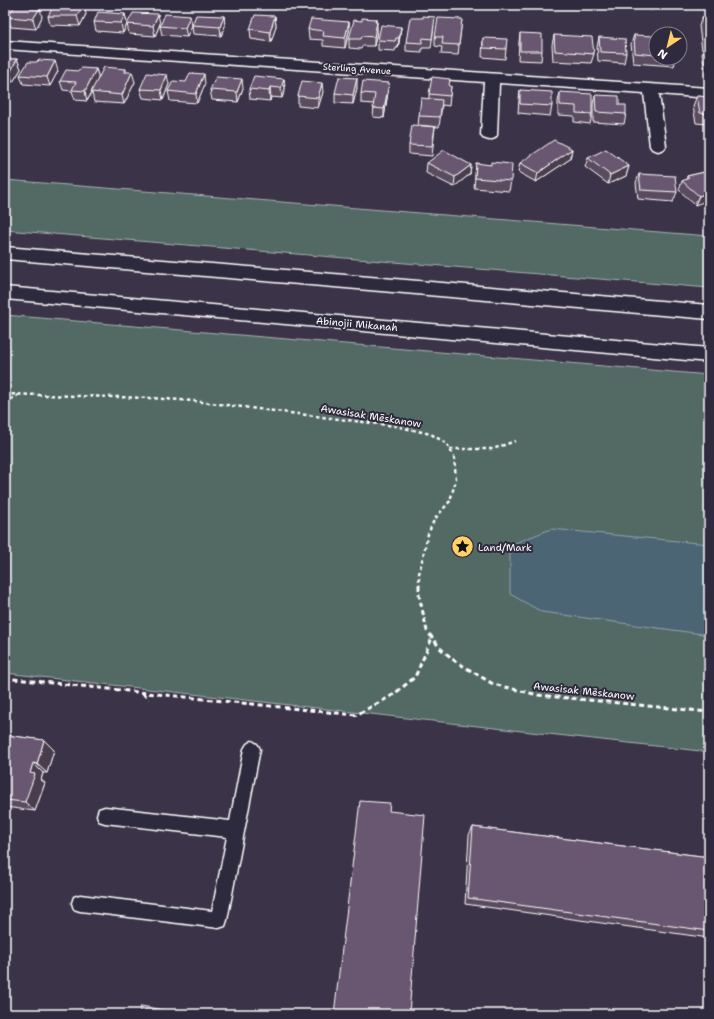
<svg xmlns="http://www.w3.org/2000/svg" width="714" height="1019" font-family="'Shantell Sans',sans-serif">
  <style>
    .green { fill: #536964; stroke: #a9b4b2 }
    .water { fill: #4c6575; stroke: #94a3ac }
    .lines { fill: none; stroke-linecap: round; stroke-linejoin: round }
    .lane-casing { stroke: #fff; stroke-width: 3 }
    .street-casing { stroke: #fff; stroke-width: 3 }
    .primary-casing { stroke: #fff; stroke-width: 3 }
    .path-far1 { stroke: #fff; stroke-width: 2.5; stroke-dasharray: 3.5 3; stroke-linecap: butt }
    .path { stroke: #fff; stroke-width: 3; stroke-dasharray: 5 3.5; stroke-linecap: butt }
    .lane { fill: #2f2a3d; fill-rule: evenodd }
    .street { fill: #2f2a3d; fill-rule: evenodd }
    .primary { fill: #2f2a3d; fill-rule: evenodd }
    .wall { fill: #5a4b5f; stroke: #fff }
    .shaded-wall { fill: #4a3d4e; stroke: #fff }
    .building { fill: #69576f; stroke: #fff }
    .labels { text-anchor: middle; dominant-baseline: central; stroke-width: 4; stroke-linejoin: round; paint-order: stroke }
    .far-street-label { font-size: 9px; fill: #fff; stroke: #2f2a3d }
    .street-label { font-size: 10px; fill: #fff; stroke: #2f2a3d }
    .poi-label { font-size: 10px; fill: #fff; stroke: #2f2a3d; text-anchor: start }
  </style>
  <rect width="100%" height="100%" fill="#3b3347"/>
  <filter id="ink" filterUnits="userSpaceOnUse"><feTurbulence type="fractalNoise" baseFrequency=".025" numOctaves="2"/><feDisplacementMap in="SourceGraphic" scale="8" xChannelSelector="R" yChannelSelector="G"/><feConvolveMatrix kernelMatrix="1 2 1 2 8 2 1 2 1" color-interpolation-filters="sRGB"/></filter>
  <g filter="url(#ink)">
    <path class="green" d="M5,180l704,56v52l-704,-58z
      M5,315l704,60v377l-704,-79z"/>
    <path class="water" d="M551,529l158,15v91l-167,-23 -32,-18v-49z"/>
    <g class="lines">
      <defs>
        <path id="lane" d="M252,741l5,3 3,5 -33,171 -2,6 -6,2 -139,-17 -6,-2 -2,-6 2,-6 6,-2 132,16 15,-74 -122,-14 -6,-2 -2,-6 2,-6 6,-2 125,14 14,-72 3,-5z"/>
        <path id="street" d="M5,41l704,47v10l-50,-4 7,52 -2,3 -6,2 -6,-2 -2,-3 -6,-53 -145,-10 -2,52 -2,3 -6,2 -6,-2 -2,-3 3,-53 -479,-33z"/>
        <path id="primary" d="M5,247l704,58v14l-704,-60z
          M5,287l704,61v14l-704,-63z"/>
      </defs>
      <use href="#lane" class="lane-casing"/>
      <use href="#street" class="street-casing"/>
      <use href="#primary" class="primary-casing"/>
      <path class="path-far1" d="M5,394l146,4 43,3 201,25 36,8 16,10 7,13 2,22 -6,22 -16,19 -6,14 -9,40v12
        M5,403l13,-8
        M450,449h43l22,-8"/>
      <path class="path" d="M419,585v10l8,36 13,17 15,13 38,23 45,11 171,17
        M5,678l351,37 37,-20 22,-18 17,-39
        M143,693l5,7"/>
      <use href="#lane" class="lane"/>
      <use href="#street" class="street"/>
      <use href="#primary" class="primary"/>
    </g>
    <path class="wall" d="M5,5h15l-1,1 23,11 -6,12 -25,-2 -2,-5 -2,3 -2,-1z
      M626,5h29l-2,5 -27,-2z
      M668,5h21l-1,4 -19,-1z
      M692,5h17v1z
      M86,14l-6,12 -30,-1 -2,-9z
      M125,14l2,10 -4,9 -27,-2 -2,-9z
      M190,16l2,9 -5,12 -25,-2 -2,-9z
      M224,16l1,10 -4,10 -28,-2 -1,-9z
      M275,16l1,10 -5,16 -20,-3 -1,-10z
      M702,17h7v63h-2l-5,-26 2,-4h-2l-3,-24z
      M376,19l1,12 -3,15h-12l-1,3 -12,-1v-9l13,-18z
      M462,19l-4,36 -17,-1 1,-7 -7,-1v-9z
      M349,22v9l-4,17 -22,-2v-6l-14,-1 -1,-10z
      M127,24h33l-5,12 -26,-2z
      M434,26l-3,22h-9v4l-16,-1v-9z
      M401,27l-1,9 -2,12h-2l-1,3 -17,-1v-10z
      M520,33l22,18 -1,10 -23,-1 1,-18z
      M554,35l40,19 -3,9 -38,-2 -1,-16z
      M634,35l20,9h2v14h20l-2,8 -41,-3 -2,-19z
      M599,37l27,16 -2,10 -26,-2 -1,-14z
      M483,38l23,11 -1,10 -23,-2z
      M5,59h12l4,10 -8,13h-8z
      M96,69l3,10 27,-10v3l9,10 -11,22 -30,-2 -2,-9 -5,8 -12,-1 -3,-9 -9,-1 -3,-9 19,-10z
      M58,71l-8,15 -27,-2 -3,-9z
      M284,79l1,10 -3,9 -11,-1 -1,4 -20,-2 -1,-10z
      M389,83l-1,9 -4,26 -11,-1 1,-13 -13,-1v-10z
      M169,84l-6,16 -20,-2 -3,-9z
      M205,84l-8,19 -27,-2 -2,-10z
      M449,86h2l-2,20 -7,-1 -3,22 -21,-2 1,-9 10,-17v-5z
      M243,88l-5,14 -26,-2 -2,-10z
      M357,88l-4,16 -18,-1v-10z
      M520,90l32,16 -2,10 -32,-3 1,-14z
      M323,92l-5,16 -20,-2v-10z
      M560,92l32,22 -2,10 -16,-2v-6l-16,-1v-14z
      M595,95l24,10 7,9 -2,10 -31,-2v-18z
      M697,96l12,1v44l-2,-13 1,-4 -12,-1 -3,-17z
      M435,127l-3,29 -23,-2v-9z
      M572,149l-2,10 -34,23 -18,-10 2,-9z
      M588,158l41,8 -3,10 -18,8 -23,-17z
      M427,163l44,2 -1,9 -16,13 -28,-14z
      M476,163l35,18 -2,10 -35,-3z
      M709,171l-14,34 -16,-15 3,-9 4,-1 1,-4z
      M639,174l38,18 -4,10 -35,-3 -2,-16z
      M5,735l39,5 10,10 -7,23h-4l-2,7 4,3 -10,28 -30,-4z
      M473,827l236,30v81l-244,-34 4,-69z"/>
    <path class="shaded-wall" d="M11,5h9l-8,13 -5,-1 2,5 -2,3 -2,-8v-3z
      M84,5l2,9 -6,12 -3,-10z
      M40,8l2,9 -6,12 -3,-10z
      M125,14l2,10 -4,9 -2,-10z
      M158,14l2,10 -5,12 -2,-10z
      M190,16l2,9 -5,12 -2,-9z
      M224,16l1,10 -4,10 -1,-9z
      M275,16l1,10 -5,16 -1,-10z
      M349,22v9l-4,17v-10z
      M377,22v9l-3,15v-9z
      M401,27l-1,9 -2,12 1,-10z
      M17,59l4,10 -8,13 -3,-9z
      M55,61l3,10 -8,15 -3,-9z
      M96,69l3,10 -12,22 -2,-10z
      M132,72l3,10 -11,22 -2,-9z
      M204,74l1,10 -8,19 -1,-9z
      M167,75l2,9 -6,16 -2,-10z
      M357,78v10l-4,16v-9z
      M242,79l1,9 -5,14 -1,-10z
      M284,79l1,10 -3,9 -1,-10z
      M322,83l1,9 -5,16v-10z
      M389,83l-1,9 -4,26v-9z
      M270,87l1,10 -1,4 -1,-10z
      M572,149l-2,10 -34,23 2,-9z
      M471,165l-1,9 -16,13 1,-10z
      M629,166l-3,10 -18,8 2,-9z
      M709,192v8l-14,5 4,-9z
      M44,740l10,10 -7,23 -10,-9z
      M33,763l10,10 -2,7 4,3 -10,28 -10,-9 5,-29z"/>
    <path class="building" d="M5,5h6l-6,9z
      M54,5h30l-7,11h-29z
      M15,6l25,2 -7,11 -26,-2z
      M98,12l27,2 -4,9 -27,-1z
      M133,13l25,1 -5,12 -26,-2z
      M165,14l25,2 -5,12 -25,-2z
      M196,15l28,1 -4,11 -28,-2z
      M255,15l20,1 -5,16 -20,-3z
      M423,16l12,1 -3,22 -9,-1 -1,5 -16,-1 4,-24h13z
      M702,17h7v24h-3z
      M362,18l14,1 -1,3h2l-3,15 -12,-1 -1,3h-12l5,-19 8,1z
      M438,18l24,1 -3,26 -17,-1 1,-7h-8z
      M311,19l38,3 -4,16 -22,-2 1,-5 -16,-2z
      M381,25l20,2 -2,11h-3l-1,3 -17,-1z
      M520,33l22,1v17h-22z
      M554,35l38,2 2,17 -39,-3z
      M634,35l19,1 1,8h2v11l-21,-2z
      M599,37l26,2 1,14 -26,-1z
      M483,38l24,1 -1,10 -23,-1z
      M706,45h3v19z
      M5,59h12l-7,14h-5z
      M39,60l16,1 -8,16 -27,-2 8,-13h9z
      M104,67l22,2 -2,3h8l-10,23 -31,-3z
      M81,68l15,1 -11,22 -13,-1 4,-8 -16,-1 6,-11 13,1z
      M147,73l20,2 -6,15 -21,-1z
      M190,73l14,1 -8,20 -28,-3 5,-10 13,1z
      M254,76l30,3 -3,9 -11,-1 -1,4 -20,-2z
      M216,77l26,2 -5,13 -27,-2z
      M339,77l18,1 -4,17 -18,-2z
      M432,77l18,2 -1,7h2l-1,10 -21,-2z
      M302,81l20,2 -4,15 -20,-2z
      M363,81l26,2 -5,26 -11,-1 2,-14 -14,-1z
      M520,90l32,2v14l-32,-2z
      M560,92l32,2v20l-16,-1v-7l-16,-1z
      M595,95l24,1v9h7v9l-30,-2z
      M697,96l12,1v17l-9,-1z
      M421,98l21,2 -2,17 -21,-1z
      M412,125l23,2 -3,19 -23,-1z
      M554,140l18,9 -34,24 -18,-10z
      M606,149l23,17 -19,9 -22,-17z
      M444,150l27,15 -16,12 -28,-14z
      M491,162l21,2 -1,17 -36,-3 1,-15 15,2z
      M709,171v21l-10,4 -17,-15 7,-3 -2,-2z
      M639,174l36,2 2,16 -36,-2z
      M5,735l39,5 -7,24 -4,-1 -3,10 5,1 -10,28 -20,-2z
      M360,801l30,2 -1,8 36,4 -16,199h-75z
      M473,827l236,30v74l-241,-33z
      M141,1006l44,8h-46z"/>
  </g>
  <defs>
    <symbol id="sight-disc" viewBox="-11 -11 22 22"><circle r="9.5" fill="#ffd166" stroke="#2f2a3d"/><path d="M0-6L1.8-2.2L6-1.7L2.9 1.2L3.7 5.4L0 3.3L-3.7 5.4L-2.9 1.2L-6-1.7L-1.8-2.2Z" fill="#111"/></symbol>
  </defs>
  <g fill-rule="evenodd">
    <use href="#sight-disc" x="450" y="534" width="25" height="25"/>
  </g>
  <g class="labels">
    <g class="far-street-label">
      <text transform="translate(357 69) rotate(4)">Sterling Avenue</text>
    </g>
    <g class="street-label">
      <text transform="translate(357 324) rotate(5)">Abinojii Mikanah</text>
      <text transform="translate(371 416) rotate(9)">Awasisak Mēskanow</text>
      <text transform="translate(584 691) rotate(6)">Awasisak Mēskanow</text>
    </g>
    <g class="poi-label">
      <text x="478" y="547">Land/Mark</text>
    </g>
  </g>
  <rect width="714" height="1019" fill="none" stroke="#2f2a3d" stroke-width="20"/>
  <rect x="10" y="10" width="694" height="999" fill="none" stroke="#fff" stroke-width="1.5" filter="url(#ink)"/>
  <g transform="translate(668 46) rotate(215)"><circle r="19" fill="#2f2a3d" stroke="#827f8b"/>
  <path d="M0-3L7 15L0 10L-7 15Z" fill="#ffd166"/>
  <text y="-6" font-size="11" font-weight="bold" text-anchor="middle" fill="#ffffff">N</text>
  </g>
</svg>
